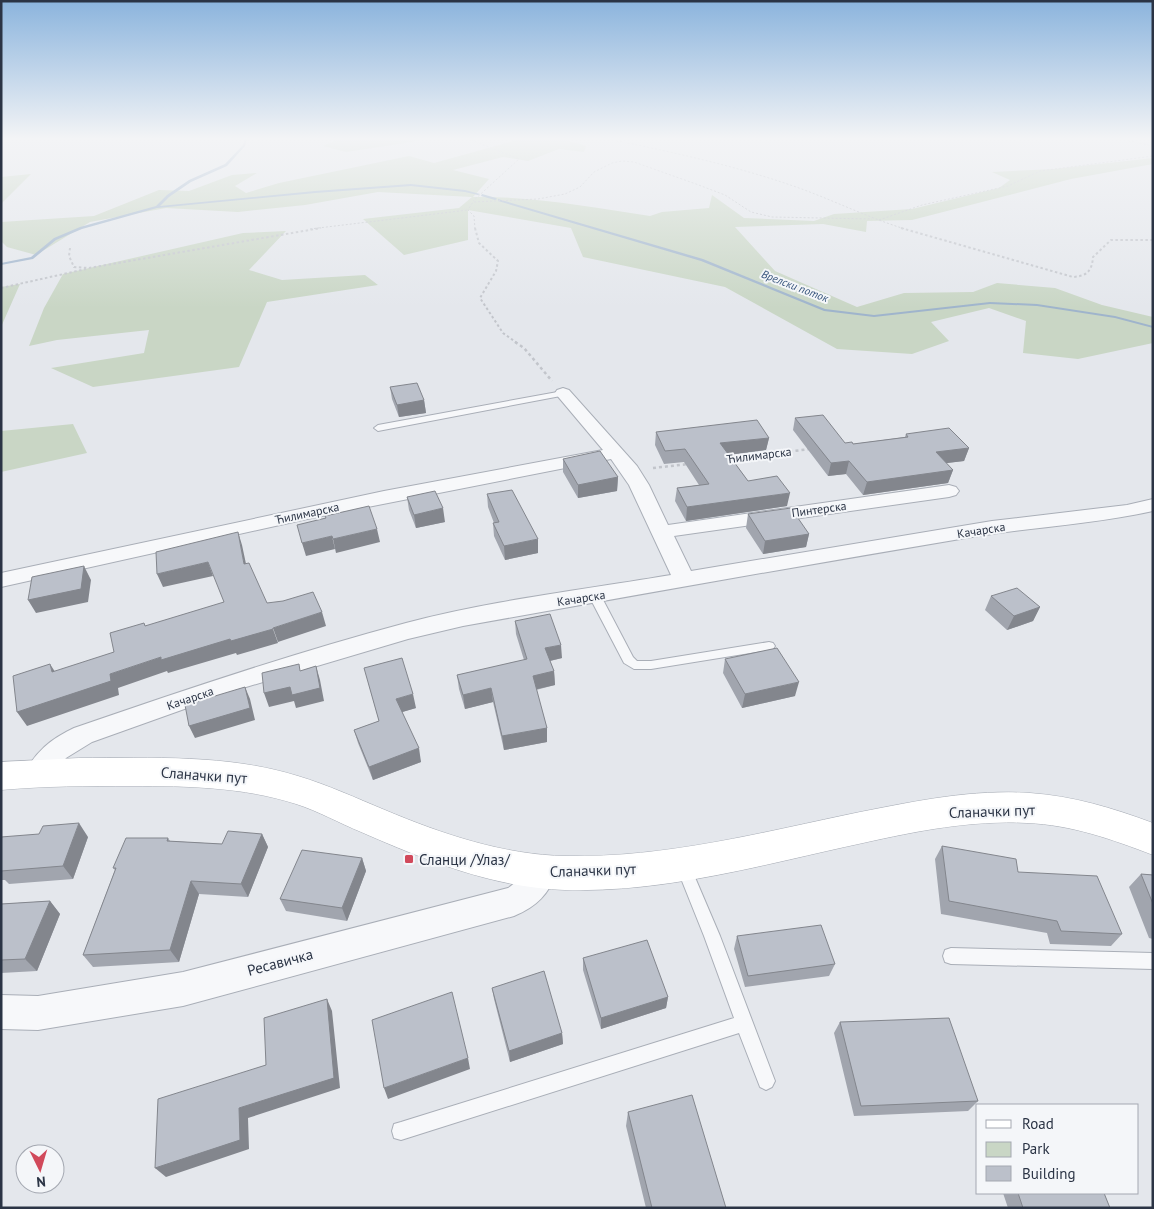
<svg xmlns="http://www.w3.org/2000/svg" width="1154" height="1209" font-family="'PT Sans',sans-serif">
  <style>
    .green { fill: #c9d6c5 }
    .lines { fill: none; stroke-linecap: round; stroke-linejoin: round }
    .stream { fill: #9fb4cc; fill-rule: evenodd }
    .lane-casing { stroke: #a9aeb7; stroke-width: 2 }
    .street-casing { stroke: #a9aeb7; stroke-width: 2 }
    .secondary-casing { stroke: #a9aeb7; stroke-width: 1 }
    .path-far2 { stroke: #c2c5cb; stroke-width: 1; stroke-dasharray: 2 2; stroke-linecap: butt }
    .path-far1 { stroke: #c2c5cb; stroke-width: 2; stroke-dasharray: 2.5 2.5; stroke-linecap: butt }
    .path { stroke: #c2c5cb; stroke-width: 2.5; stroke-dasharray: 3 3; stroke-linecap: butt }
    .lane { fill: #f7f8fa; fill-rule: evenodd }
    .street { fill: #f7f8fa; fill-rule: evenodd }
    .secondary { fill: #fff; fill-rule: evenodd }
    .wall { fill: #a1a5ae }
    .shaded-wall { fill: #83868d }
    .building { fill: #bbc0ca; stroke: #83868d }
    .poi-dot { fill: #d1495b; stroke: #f4f6f9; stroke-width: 2 }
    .labels { text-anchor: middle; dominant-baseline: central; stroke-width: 4; stroke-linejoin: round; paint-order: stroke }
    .far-water-label { font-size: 11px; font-style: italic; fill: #34527a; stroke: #f4f6f9 }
    .street-label { font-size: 12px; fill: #2b3445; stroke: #f4f6f9 }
    .near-street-label { font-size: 15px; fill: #2b3445; stroke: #f4f6f9 }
    .near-poi-label { font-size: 15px; fill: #2b3445; stroke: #f4f6f9; text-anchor: start }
  </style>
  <rect width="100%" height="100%" fill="#e4e7ec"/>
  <path class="green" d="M339,139h81l-8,3 -66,10 -23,-6z
    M521,139h42l23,7 -2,6 -25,-3 -31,12 -25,-4 -50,13 36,9 -16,18c60,-1 118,10 177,19l12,-4 47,-4 3,-13 32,23 70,3 20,-7 78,-5 87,-21 11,-8 -18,-8 62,-3 99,-11v6l-82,15 -159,41 -45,1 -1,11 -43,-8 -88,3 40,44 82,36 47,-14 69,-1 24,-9 58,5 47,17 51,12v26l-75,16 -55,-6 3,-32 -37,-13 -58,14 18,19 -37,13 -75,-5 -112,-62 -142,-30 -12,-29 -103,-18v30l-64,15 -41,-36 96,-11 13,-11 -94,-5 -73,13 -67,7 -72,-4 -76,14 -54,33 -29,-8 -6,-6v-19l93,-6 65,-26 30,1 43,-16 25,-2 -22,13 11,7 33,-10 130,-27 25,7z
    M31,174l-30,30v-27z
    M286,231l-37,39 33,10 83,-5 13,10 -111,17 -28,65 -146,20 -42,-19 93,-15 5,-23 -92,10 -28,6 15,-38 19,-34 180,-41z
    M20,284l-19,43v-40z
    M73,424l14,29 -86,19v-41z"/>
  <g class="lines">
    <path class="stream" d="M245,139h2l-2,7 -18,20 -36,16 -22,15 -9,9 155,-15 96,-7 54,6 15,4 -2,1 -13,-3 -54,-6 -96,7 -158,15 -75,21 -26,11 -23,19 -32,6v-2l30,-6 23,-19 26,-11 76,-21 11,-11 22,-15 36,-16 18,-19z
      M482,194l14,4 1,1 -2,1 -14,-4z
      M498,199l205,60 122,50 49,6 116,-13 47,2 78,12 38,10v2l-38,-10 -78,-12 -47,-2 -116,13 -50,-6 -123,-50 -203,-60z"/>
    <defs>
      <path id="lane" d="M563,391l4,2 -1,2 -188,36 -4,-3 4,-3z
        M595,592l6,4 32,61 4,4h14l118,-19 4,1 2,3 -2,3 -4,1 -118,19h-17l-10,-6 -35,-67z
        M683,859l5,2 32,75 55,145 -3,6 -6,3 -6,-3 -21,-54 -338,107 -7,-2 -2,-7 2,-7 7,-2 333,-104 -30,-82 -28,-70 2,-5z
        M951,948l202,5v16l-202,-5 -6,-2 -2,-6 2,-6z"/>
      <path id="street" d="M563,388l6,2 68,76 12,19 19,40 281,-40 7,2 3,4 -3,4 -7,2 -275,39 17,35 301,-50 135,-16 26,-6v12c-62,14 -125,16 -187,27 -168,28 -335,58 -503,88l-55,13 -162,48 -154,55 -26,16 -18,24 -10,3 -10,-3 -4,-8c12,-23 27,-35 50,-46 110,-38 220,-75 332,-105 86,-23 177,-33 265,-48l-42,-90 -18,-26 -304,60 -306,68v-14l383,-82 219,-41 -48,-57 2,-3z
        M543,857l11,4 4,10c-10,23 -20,35 -44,45l-331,90 -145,24 -37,-1v-34l37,1 145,-24 325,-84c15,-9 20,-25 35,-31z"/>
      <path id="secondary" d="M79,758c73,0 148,-4 219,18 30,9 58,22 87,34 57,24 119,45 181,46 100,2 197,-24 294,-44 56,-11 113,-23 170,-19 43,3 83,15 123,30v32c-42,-16 -81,-30 -126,-32 -55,-3 -110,8 -164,20 -98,21 -197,50 -298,47 -71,-2 -140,-30 -204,-58 -22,-9 -43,-21 -65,-28 -53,-17 -109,-18 -164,-18 -44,0 -87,0 -131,4v-28z"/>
    </defs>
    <use href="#lane" class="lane-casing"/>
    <use href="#street" class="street-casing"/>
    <use href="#secondary" class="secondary-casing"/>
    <path class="path-far2" d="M468,139l51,20 -46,42
      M608,139c64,13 129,27 191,49 36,13 70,30 106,41
      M1120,139l33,7
      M879,220l43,-15 86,-19 32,-15 113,-15
      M310,229l158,-19
      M475,229l-1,-13 -6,-6 5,-8 65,-3 27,-5 15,-7 14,-15 18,-9 10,-2 12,1 62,22 29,11 26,17 21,5 100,2"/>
    <path class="path-far1" d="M475,228l4,15 19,18 -2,10 -16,27 23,35 14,10
      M901,228l172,49c14,-1 19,-6 20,-20l18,-17h42
      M70,248l-1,8 5,11 15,1 232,-40
      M1,288l85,-19"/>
    <path class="path" d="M515,342l9,6 28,33
      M730,459l80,-10
      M653,468l36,-4"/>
    <use href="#lane" class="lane"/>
    <use href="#street" class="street"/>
    <use href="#secondary" class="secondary"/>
  </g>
  <path class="wall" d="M390,387l34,13 2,13 -27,4 -7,-18z
    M795,418l50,25 8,1 52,-7 1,-3 63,14 -5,13 -18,2 7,7 -5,13 -85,12 -17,-21 -18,2 -35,-46z
    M656,432l113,6 -3,12 -37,5 19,26 39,25 -101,15 -11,-20 2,-13 22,-3 -15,-23 -20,2 -9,-19z
    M563,459l55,18 -1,14 -39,7 -15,-26z
    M487,494l51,59 -33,7 -11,-24 -1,-13h1l-6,-16z
    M407,497l38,25 -29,6 -7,-18z
    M748,514l61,20 -3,13 -43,7 -17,-26z
    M991,596l49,11 -7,14 -26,9 -22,-20z
    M515,621l47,37 -12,3 4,10 1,14 -19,5 11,38v14l-43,8 -11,-48 -28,7 -6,-20 -2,-14 67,-15 -8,-26z
    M725,659l70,37 -53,12 -19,-35z
    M368,682l48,26 -14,4 19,50 -48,18 -15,-37 -4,-13 25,-9z
    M262,834l6,13 -20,50 -49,-3 -20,68 -86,5 -10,-12 32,-85 -2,-2 55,-30 2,3 52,3z
    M1,837h87l-15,42 -64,5 -4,-4h-4z
    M942,846l76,26 104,62 -11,12 -61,-2 -3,-11 -106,-19 -6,-55z
    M362,858l4,13 -19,50 -61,-10 -6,-12z
    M1141,874l12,1v64l-4,-1 -20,-51z
    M50,901l10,13 -23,57 -36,2v-69z
    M737,936l98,28 -6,12 -84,11 -11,-38z
    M583,958l85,39 -2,11 -65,21 -18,-59z
    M492,988l70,45 1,11 -53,18 -16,-63z
    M840,1022l138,79 -10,10 -114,5 -20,-83z
    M628,1112l98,96h-80l-20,-82z
    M1003,1193h101l6,15h-102z"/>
  <path class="shaded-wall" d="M424,400l2,13 -27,4 -2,-12z
    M769,438l-3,12 -47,6 1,-13z
    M969,448l-5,13 -33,4 5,-13z
    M849,461l-3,13 -18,2 3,-13z
    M953,470l-5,13 -85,12 4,-13z
    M618,477l-1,14 -39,7v-13z
    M790,493l-3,13 -101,15 1,-14z
    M443,508l2,14 -29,6 -2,-13z
    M377,529l3,13 -44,11 -3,-14z
    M238,532l4,13 7,33 -5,-14z
    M809,534l-3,13 -43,7 2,-13z
    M332,536l3,13 -29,7 -4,-13z
    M538,539v14l-33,7 -1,-14z
    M208,562l5,14 -50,11 -6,-13z
    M84,566l7,14 -3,22 -52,11 -8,-13z
    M1040,607l-7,14 -26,9 7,-14z
    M322,612l4,14 -48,16 -5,-14z
    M273,629l5,14 -41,12 -1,-2 -68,20 -1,-2 -49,17 1,7 -92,31 -10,-14 93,-38 51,-17 69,-18z
    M561,645l1,13 -17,4v-14z
    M50,664l9,14 -7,-6z
    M316,666l4,14 4,21 -28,7 -2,-7 -25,6 -5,-14z
    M554,671l1,14 -22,5v-14z
    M799,682l-4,14 -53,12 3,-14z
    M245,687l5,12 5,21 -60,18 -6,-12z
    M491,688l2,14 -28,7 -2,-14z
    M413,694l3,14 -17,5 -3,-14z
    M547,728v14l-43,8 -2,-14z
    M419,748l2,14 -48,18 -4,-13z
    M79,823l9,14 -15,42 -10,-13z
    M262,834l6,13 -20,50 -7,-13z
    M362,858l4,13 -19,50 -5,-13z
    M191,881l8,13 -20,68 -9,-12z
    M50,901l10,13 -23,57 -12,-12z
    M668,997l-2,11 -65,21v-11z
    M327,999l5,12 8,77 -92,30 1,31 -83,28 -11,-9 84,-60z
    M562,1033l1,11 -53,18 -1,-11z
    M468,1058l2,11 -82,30 -4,-11z"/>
  <path class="building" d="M417,383l7,17 -27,5 -7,-18z
    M823,415l22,28 7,-1 1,2 55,-7 -2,-3 43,-6 20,20 -33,4 17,18 -86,12 -18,-21 -18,2 -36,-45z
    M757,420l12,18 -49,5 28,38 29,-5 13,17 -103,14 -10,-19 32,-4 -24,-35 -20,2 -9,-19z
    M600,451l18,26 -40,8 -15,-26z
    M512,490l26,49 -34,7 -11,-23 6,-1 -12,-28z
    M435,491l8,17 -29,7 -7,-18z
    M369,506l8,23 -44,10 -1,-3 -30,7 -5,-18 29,-7 -1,-2z
    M791,508l18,26 -44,7 -17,-27z
    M238,532l6,32 5,-1 18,40 16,-2 30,-9 9,20 -49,16v1l-42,12 -1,-2 -69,21v-3l-51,17 1,7 -94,31 -4,-36 37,-12 2,8 62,-20 -4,-19 34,-10 1,3 79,-24 -16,-40 -51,12 -1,-22z
    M84,566l-3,23 -53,11 4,-23z
    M1017,588l23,19 -26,9 -23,-20z
    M550,614l11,31 -16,3 9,23 -21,5 14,52 -45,8 -11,-48 -28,7 -6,-20 70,-16 -12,-38z
    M777,648l22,34 -54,12 -20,-35z
    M402,658l11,36 -17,5 23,49 -50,19 -15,-37 25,-9 -15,-53z
    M299,664l1,7 16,-5 4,22 -28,7 -2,-8 -26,6 -2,-20z
    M245,687l5,21 -61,18 -4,-21z
    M79,823l-16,43 -62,5v-34l38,-3 4,-8z
    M228,831l34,3 -21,50 -50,-3 -21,69 -87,5 33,-87h-3l13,-30h42l-1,3 55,3z
    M942,846l74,13 2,13 79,4 25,58 -61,-3 -4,-10 -108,-20z
    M302,850l60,8 -20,50 -62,-9z
    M1141,874l12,1v29z
    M50,901l-25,58 -24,1v-56z
    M821,925l14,39 -87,12 -11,-40z
    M647,940l21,57 -67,21 -18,-60z
    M544,971l18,62 -53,18 -17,-63z
    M452,992l16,66 -84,30 -12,-68z
    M327,999l7,79 -95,30 1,32 -85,28 3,-69 108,-34 -2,-47z
    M949,1018l29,83 -117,5 -21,-84z
    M692,1095l34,113h-74l-24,-96z
    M1018,1193h86l6,15h-87z"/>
  <linearGradient id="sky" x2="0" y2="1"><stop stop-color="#8bb4dd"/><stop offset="0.45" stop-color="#f3f4f6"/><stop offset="1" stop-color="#f3f4f6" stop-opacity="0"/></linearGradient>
  <rect width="1154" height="308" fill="url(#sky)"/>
  <rect class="poi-dot" x="404" y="854" width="10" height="10" rx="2.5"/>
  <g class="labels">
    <g class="far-water-label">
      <text transform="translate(795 286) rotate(21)">Врелски поток</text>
    </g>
    <g class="street-label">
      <text transform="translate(759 455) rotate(-7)">Ћилимарска</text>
      <text transform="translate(819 509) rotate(-8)">Пинтерска</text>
      <text transform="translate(307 513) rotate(-12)">Ћилимарска</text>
      <text transform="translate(981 530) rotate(-9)">Качарска</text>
      <text transform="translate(581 598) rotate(-9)">Качарска</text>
      <text transform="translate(190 698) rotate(-19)">Качарска</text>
    </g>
    <g class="near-street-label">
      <text transform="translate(204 775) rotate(4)">Сланачки пут</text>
      <text transform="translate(992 811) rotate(-2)">Сланачки пут</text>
      <text transform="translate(593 870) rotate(-2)">Сланачки пут</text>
      <text transform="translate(280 962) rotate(-15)">Ресавичка</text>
    </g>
    <g class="near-poi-label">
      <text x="419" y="859">Сланци /Улаз/</text>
    </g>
  </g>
  <rect width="1154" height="1209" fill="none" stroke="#2b3445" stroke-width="5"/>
  <rect x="976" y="1104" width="162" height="90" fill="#f4f6f9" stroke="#a4a8b1"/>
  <rect x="986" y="1120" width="25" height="8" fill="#ffffff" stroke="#a4a8b1"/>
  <text x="1022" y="1129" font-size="15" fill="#2b3445">Road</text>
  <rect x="986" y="1142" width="25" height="15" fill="#c9d6c5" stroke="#a4a8b1"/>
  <text x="1022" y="1154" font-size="15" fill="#2b3445">Park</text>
  <rect x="986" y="1166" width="25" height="15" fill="#bbc0ca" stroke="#a4a8b1"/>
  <text x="1022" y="1179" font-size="15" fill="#2b3445">Building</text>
  <g transform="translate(40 1169) rotate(175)"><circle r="24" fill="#f4f6f9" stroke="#a4a8b1"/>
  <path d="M0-4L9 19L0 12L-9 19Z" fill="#d1495b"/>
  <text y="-8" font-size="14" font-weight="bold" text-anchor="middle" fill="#2b3445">N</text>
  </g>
</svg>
